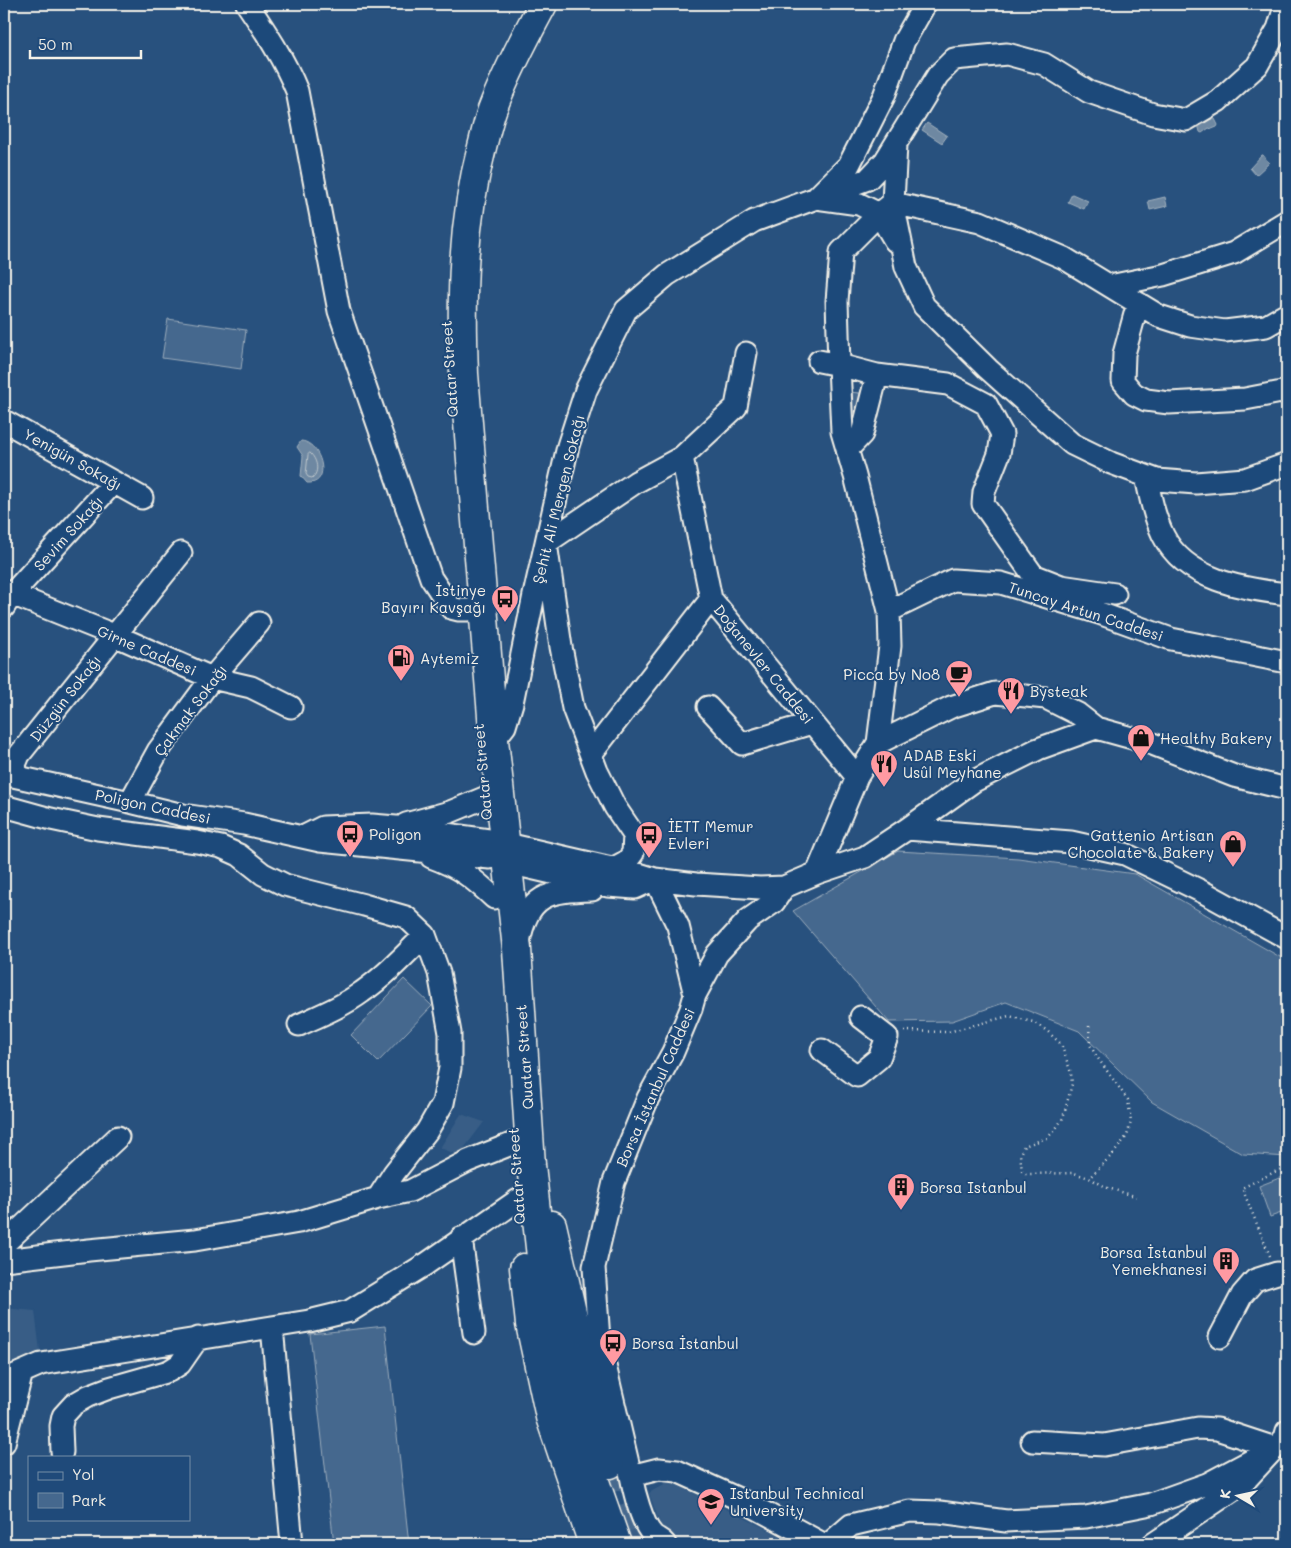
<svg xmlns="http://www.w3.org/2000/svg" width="1291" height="1548" font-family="Mali,sans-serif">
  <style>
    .built { fill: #375d86 }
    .green { fill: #45688e; stroke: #9cacbb }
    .water { fill: #6e88a2; stroke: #a4b2be }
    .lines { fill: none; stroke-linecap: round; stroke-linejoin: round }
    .shore { stroke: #bec7cc; stroke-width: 1 }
    .major-tunnel { stroke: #47698e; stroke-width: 28; stroke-dasharray: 28 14; stroke-linecap: butt }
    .minor-casing { stroke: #f4f1e8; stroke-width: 25 }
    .major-casing { stroke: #f4f1e8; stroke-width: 31 }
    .path { stroke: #f4f1e8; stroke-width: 2.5; stroke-dasharray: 1 4; stroke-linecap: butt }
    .minor { stroke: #1f4a7a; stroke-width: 21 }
    .major { stroke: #1f4a7a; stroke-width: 28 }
    .labels { text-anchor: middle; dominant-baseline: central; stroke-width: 4; stroke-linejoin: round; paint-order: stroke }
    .street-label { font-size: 15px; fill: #f4f1e8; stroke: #1f4a7a }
    .poi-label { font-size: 15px; fill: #f4f1e8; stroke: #1f4a7a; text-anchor: start }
  </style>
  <rect width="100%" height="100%" fill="#28517e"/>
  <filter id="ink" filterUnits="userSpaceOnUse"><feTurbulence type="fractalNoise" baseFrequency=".02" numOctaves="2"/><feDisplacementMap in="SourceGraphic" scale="10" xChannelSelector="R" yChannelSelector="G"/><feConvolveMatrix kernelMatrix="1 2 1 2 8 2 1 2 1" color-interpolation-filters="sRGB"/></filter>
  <g filter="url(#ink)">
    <path class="built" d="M461,1114l23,8 -25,33 -19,-7z
      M4,1308l31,3 8,64 -16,13 -23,86z
      M666,1483l11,2 120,59h-133l3,-1 -18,-50z
      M636,1525l9,19h-11l-6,-15z"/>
    <path class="green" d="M168,319l78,11 -5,39 -79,-11z
      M850,392l17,2 -13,39 -3,-11z
      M898,851l120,7 117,16 152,87v196l-44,-3 -91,-52 -73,-71 -73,-29 -54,19 -63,1 -96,-111z
      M404,979l28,27 -54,56 -27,-27z
      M1287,1175v36l-17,6 -11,-31z
      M385,1326l24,218h-75l-24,-210z"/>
    <path class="water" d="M1213,118l2,1 3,6 -1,2 -5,2 -3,-1 -7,5 -2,-1 -2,-8z
      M927,123l20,13 -5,7 -20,-13z
      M1262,155h1l6,8 -13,12 -6,-7z
      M1072,194l16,7 -4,8 -16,-7z
      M1165,197l2,9 -17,4 -2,-9z
      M301,441c20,1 32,44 6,42l-6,-7 2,-20 -6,-9z"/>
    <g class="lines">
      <path class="shore" d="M310,453c7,6 10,19 2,25l-4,-1 -2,-3 2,-19z"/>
      <path class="major-tunnel" d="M610,1464l28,80"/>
      <defs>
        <path id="minor" d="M247,4c19,28 37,55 50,87l42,220 92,267 20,30 8,2h9
          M896,144l-3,59 13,64 18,39 64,63 84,75 39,19 46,17 39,3 49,-4 42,-15
          M893,203l87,19 84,36 95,58 31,10 35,5 41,-5 21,-12
          M895,241l-16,-27 -20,-10 -43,-6 33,-33 35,-69 20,-55 21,-37
          M1110,286l53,-11 71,-22 53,-32
          M1138,303l-14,51 -1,27 11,13 12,6 23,3 76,-4 42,-8
          M746,353l-10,54 -54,50 29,142 146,178
          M819,361l20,4 -2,-64 4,-49 38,-38 10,-8
          M877,375l71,9 38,20 16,30 -3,20 -15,38 -1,12 50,71 28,11 54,8
          M4,421l138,77
          M1146,476c4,20 8,40 17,59 22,45 80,54 124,59
          M4,591l110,44 98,43 39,9 40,20
          M4,607l8,-13 102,-112
          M889,611l64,-31 48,3 98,30 72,26 116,23
          M708,707l34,37 70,-21
          M494,740l11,-14 7,-23 22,-108 34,-149 18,-56 40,-80 41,-35 87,-54 114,-42 17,-18 53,-86 16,-16 53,-5 37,10 45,28 64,22 33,6 32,-19 39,-35 21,-37 8,-25
          M878,743l73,-36 44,-14 51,5 32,16 18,14
          M591,754l120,-155
          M4,774l126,28 53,13 61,9 76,17 170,17
          M10,776l9,-21 162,-202
          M130,802l28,-51 54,-73 47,-55
          M4,806l47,13 47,10 99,13 24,5 18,8 24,19 22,11 79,20 42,12 19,18 14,38 11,60v35l-7,35 -16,28 -33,42 -16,25
          M406,824l44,-12 34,-14
          M907,829l67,-48 64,-32 58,-21 54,15 84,33 53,13
          M303,837l20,-10 49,-2 24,2 93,13
          M507,844l135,31 13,4 41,5 64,4 24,-1 33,-14 40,-96 21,-34 12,-97 -1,-35 -34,-135 -13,-44 -3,-67 38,10 -15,59 -15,16
          M431,857c28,10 42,21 63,41
          M509,863l99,23 27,2 20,-9
          M614,868l13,-7 6,-8 1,-18 -19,-28 -18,-36 -24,-63 -12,-61 -15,-104 90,-61 46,-25
          M817,873l48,-16 42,-28 164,13 54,12 80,39 82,45
          M655,879l23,47 17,69 -4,14 -18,43 -25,46 -34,84 -20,85 5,73 32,136c3,15 11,48 22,59 4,4 8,4 12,9
          M519,942c9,-48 29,-51 73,-52
          M695,995l22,-41 31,-34 26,-18 10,-15
          M299,1025c22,-10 44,-19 63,-33 23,-16 43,-37 63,-57
          M822,1050l35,26 22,-18 8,-21 -26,-20
          M461,1238l13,95
          M4,1244l114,-107
          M4,1260l85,-10 106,-10 104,-18 79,-24 32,-7 58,-30 46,-18
          M272,1327l20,217
          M1220,1337l22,-42 13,-15 22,-7
          M4,1380l37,-16 268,-43 41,-10 76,-47 92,-64
          M1032,1441l72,4 94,-17 19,1 58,19 -33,36 -89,60
          M4,1443l18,-71
          M62,1452l-1,-26 2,-10 11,-12 14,-8 21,-8 60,-17 11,-7 18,-26
          M631,1476l28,-7 18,2 66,30 80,43
          M829,1544l22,-19 59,-14 30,1 66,9 80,-4 65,-13 56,-20 68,-36 10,-10 2,-7"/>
        <path id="major" d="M543,4c-19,35 -37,69 -51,106 -4,12 -7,25 -10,37 -20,76 -21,149 -18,227l30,366 23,209 14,216 12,110 8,51 31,119 35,99
          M552,1225l42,183 16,56
          M524,1268l6,56 20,93 43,127"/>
      </defs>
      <use href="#minor" class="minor-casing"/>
      <use href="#major" class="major-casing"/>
      <path class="path" d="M1089,1026l1,19 7,12 31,43 3,22 -4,14 -13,17 -25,25
        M904,1031l44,1 61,-16 24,6 13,8 15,14 10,29 1,11 -9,34 -8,12 -8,8 -23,8 -4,8 2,17 4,3 48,-1 15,5 19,10 30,9
        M1270,1256l-28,-68 45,-22"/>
      <use href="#minor" class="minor"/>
      <use href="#major" class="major"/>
    </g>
  </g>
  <defs>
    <symbol id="bus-pin" viewBox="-11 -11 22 30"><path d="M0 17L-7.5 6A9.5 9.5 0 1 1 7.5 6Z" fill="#ff9aa2" stroke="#1f4a7a"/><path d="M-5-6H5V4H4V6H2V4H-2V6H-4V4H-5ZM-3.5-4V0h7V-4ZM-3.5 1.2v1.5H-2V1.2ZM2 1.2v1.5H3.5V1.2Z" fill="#111"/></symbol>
    <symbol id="fuel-pin" viewBox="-11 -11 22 30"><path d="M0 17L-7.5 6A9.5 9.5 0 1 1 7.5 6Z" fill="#ff9aa2" stroke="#1f4a7a"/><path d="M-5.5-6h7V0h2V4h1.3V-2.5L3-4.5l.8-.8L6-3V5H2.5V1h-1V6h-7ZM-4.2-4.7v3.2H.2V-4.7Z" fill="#111"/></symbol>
    <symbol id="cafe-pin" viewBox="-11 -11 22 30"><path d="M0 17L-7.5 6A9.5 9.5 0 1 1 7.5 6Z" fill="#ff9aa2" stroke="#1f4a7a"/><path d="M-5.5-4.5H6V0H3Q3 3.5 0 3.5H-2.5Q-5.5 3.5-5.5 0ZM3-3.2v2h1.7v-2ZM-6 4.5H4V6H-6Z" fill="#111"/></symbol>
    <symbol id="restaurant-pin" viewBox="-11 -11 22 30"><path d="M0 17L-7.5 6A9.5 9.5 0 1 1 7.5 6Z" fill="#ff9aa2" stroke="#1f4a7a"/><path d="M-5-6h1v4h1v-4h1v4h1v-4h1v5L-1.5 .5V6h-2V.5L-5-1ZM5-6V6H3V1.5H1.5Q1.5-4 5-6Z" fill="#111"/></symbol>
    <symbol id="shop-pin" viewBox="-11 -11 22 30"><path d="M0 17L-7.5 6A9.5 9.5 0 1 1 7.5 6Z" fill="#ff9aa2" stroke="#1f4a7a"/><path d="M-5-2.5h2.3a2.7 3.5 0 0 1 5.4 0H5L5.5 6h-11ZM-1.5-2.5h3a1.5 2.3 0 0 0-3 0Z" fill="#111"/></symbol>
    <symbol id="building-pin" viewBox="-11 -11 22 30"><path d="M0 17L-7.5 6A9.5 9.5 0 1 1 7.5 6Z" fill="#ff9aa2" stroke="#1f4a7a"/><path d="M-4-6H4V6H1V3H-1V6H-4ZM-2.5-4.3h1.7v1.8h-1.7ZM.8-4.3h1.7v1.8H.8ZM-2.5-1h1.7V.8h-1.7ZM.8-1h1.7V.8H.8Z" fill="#111"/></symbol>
    <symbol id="university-pin" viewBox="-11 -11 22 30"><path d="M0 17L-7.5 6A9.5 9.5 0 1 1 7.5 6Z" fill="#ff9aa2" stroke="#1f4a7a"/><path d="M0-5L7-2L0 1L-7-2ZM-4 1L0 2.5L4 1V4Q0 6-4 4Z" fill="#111"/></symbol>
  </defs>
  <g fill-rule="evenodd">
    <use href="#bus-pin" x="489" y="583" width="32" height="43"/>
    <use href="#fuel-pin" x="385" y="642" width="32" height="43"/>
    <use href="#cafe-pin" x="943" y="658" width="32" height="43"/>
    <use href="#restaurant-pin" x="995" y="675" width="32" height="43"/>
    <use href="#shop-pin" x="1125" y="722" width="32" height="43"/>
    <use href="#restaurant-pin" x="868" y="748" width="32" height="43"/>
    <use href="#bus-pin" x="334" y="818" width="32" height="43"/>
    <use href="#bus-pin" x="633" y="819" width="32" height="43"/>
    <use href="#shop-pin" x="1217" y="828" width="32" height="43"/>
    <use href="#building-pin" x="885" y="1171" width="32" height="43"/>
    <use href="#building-pin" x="1210" y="1245" width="32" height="43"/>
    <use href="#bus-pin" x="597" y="1327" width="32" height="43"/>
    <use href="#university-pin" x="695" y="1486" width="32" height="43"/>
  </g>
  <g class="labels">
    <g class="street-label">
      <text transform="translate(449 369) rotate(-94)">Qatar Street</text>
      <text transform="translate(73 459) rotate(29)">Yenigün Sokağı</text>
      <text transform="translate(558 499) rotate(-76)">Şehit Ali Mergen Sokağı</text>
      <text transform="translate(68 533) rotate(-48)">Sevim Sokağı</text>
      <text transform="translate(1086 611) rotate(18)">Tuncay Artun Caddesi</text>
      <text transform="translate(147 650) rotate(23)">Girne Caddesi</text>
      <text transform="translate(764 664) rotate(51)">Doğanevler Caddesi</text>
      <text transform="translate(65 698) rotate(-52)">Düzgün Sokağı</text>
      <text transform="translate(190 710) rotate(-53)">Çakmak Sokağı</text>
      <text transform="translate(482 772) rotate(-95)">Qatar Street</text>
      <text transform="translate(153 806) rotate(12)">Poligon Caddesi</text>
      <text transform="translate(524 1057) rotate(-94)">Quatar Street</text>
      <text transform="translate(655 1087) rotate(-66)">Borsa İstanbul Caddesi</text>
      <text transform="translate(516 1176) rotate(-94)">Qatar Street</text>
    </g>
    <g class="poi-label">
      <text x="486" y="590" text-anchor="end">İstinye<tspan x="486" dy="17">Bayırı Kavşağı</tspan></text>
      <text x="420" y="658">Aytemiz</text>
      <text x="940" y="674" text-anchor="end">Picca by No8</text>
      <text x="1030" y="691">Bysteak</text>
      <text x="1160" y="738">Healthy Bakery</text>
      <text x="903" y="755">ADAB Eski<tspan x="903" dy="17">Usûl Meyhane</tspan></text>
      <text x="668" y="826">İETT Memur<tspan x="668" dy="17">Evleri</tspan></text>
      <text x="369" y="834">Poligon</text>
      <text x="1214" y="835" text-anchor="end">Gattenio Artisan<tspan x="1214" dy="17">Chocolate &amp; Bakery</tspan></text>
      <text x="920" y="1187">Borsa Istanbul</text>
      <text x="1207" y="1252" text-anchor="end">Borsa İstanbul<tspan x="1207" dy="17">Yemekhanesi</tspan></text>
      <text x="632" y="1343">Borsa İstanbul</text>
      <text x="730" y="1493">Istanbul Technical<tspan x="730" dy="17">University</tspan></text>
    </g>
  </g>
  <rect width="1291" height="1548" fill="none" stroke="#1f4a7a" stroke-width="20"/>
  <rect x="10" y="10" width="1271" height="1528" fill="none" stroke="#f4f1e8" stroke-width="2" filter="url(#ink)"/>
  <rect x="28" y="1456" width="162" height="65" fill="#1f4a7a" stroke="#748da6"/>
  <rect x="38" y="1472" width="25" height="8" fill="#1f4a7a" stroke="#748da6"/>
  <text x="72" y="1480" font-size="15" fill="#f4f1e8">Yol</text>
  <rect x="38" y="1493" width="25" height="15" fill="#45688e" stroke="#748da6"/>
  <text x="72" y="1506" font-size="15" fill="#f4f1e8">Park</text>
  <g transform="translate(1238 1496) rotate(279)" stroke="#1f4a7a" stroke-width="4" paint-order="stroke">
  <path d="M0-4L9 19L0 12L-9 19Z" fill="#f4f1e8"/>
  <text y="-8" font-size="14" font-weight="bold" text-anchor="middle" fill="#f4f1e8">K</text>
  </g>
  <path d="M30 50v8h111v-8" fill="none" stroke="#f4f1e8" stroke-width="2.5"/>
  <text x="38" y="50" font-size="15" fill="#f4f1e8" stroke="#1f4a7a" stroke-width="4" paint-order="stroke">50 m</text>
</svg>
